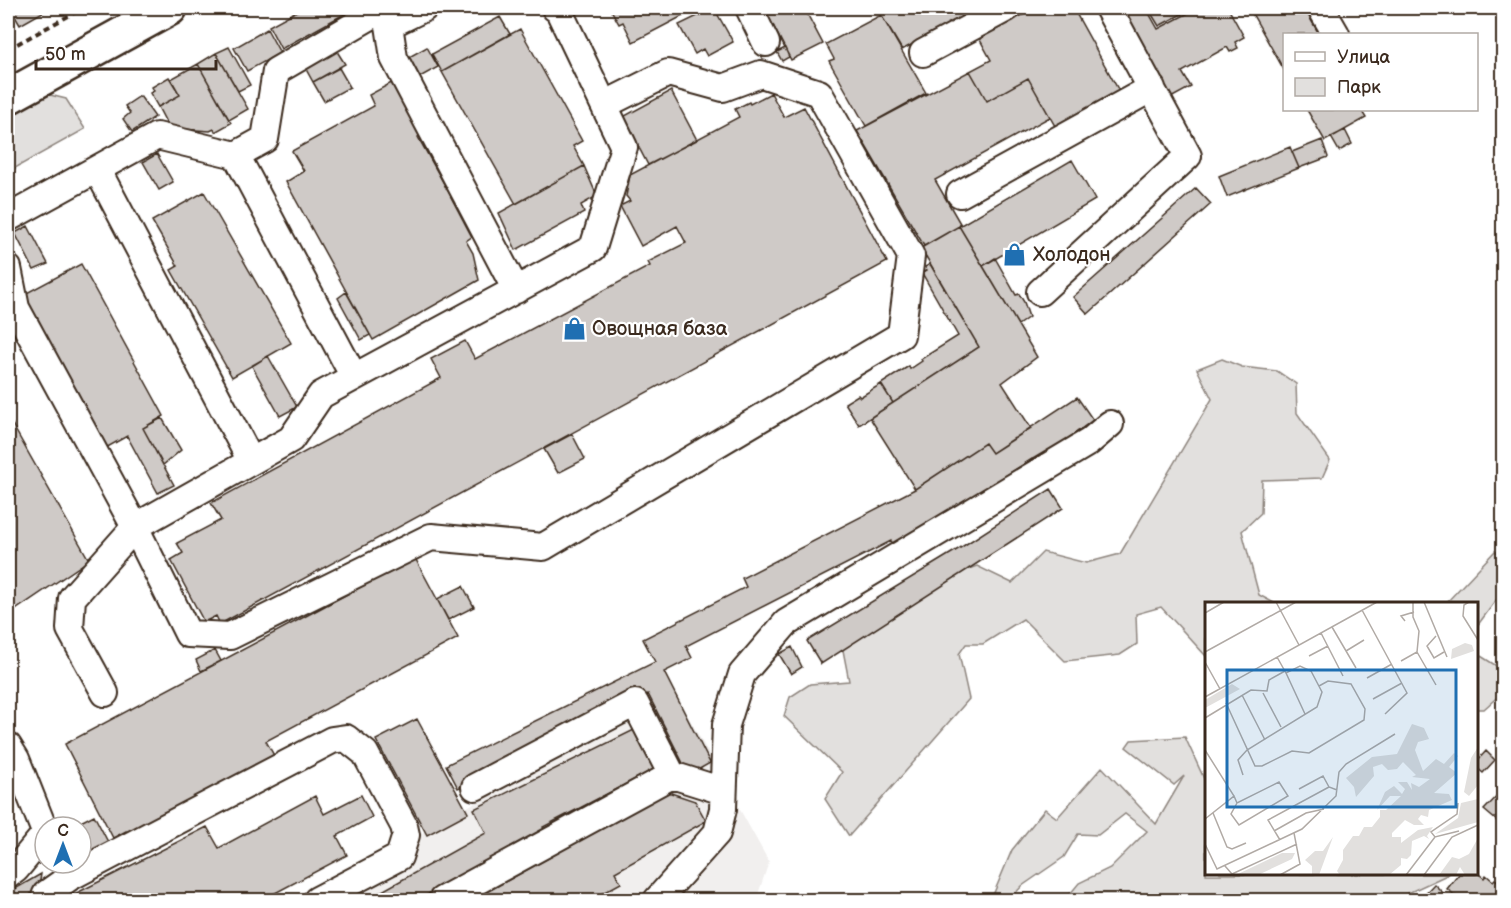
<svg xmlns="http://www.w3.org/2000/svg" width="1511" height="908" font-family="'Balsamiq Sans',sans-serif">
  <style>
    .built { fill: #f1efee }
    .green { fill: #e2e0de; stroke: #8e857e; stroke-width: 1.5 }
    .building { fill: #cfcac7; stroke: #3b2a1e; stroke-width: 1.5 }
    .lines { fill: none; stroke-linecap: round; stroke-linejoin: round }
    .minor-casing { stroke: #3b2a1e; stroke-width: 30 }
    .major-casing { stroke: #3b2a1e; stroke-width: 38 }
    .path { stroke: #3b2a1e; stroke-width: 4; stroke-dasharray: 6 4.5; stroke-linecap: butt }
    .minor { stroke: #fff; stroke-width: 26 }
    .major { stroke: #fff; stroke-width: 33 }
    .labels { text-anchor: middle; dominant-baseline: central; stroke-width: 4.5; stroke-linejoin: round; paint-order: stroke }
    .poi-label { font-size: 20px; fill: #3b2a1e; stroke: #fff; text-anchor: start }
    .inset-road { fill: none; stroke: #b1aaa5; stroke-width: 1.5 }
    .view { fill: #1f6fb2; fill-opacity: 0.15; stroke: #1f6fb2; stroke-width: 3 }
    .inset-edge { fill: none; stroke: #3b2a1e; stroke-width: 3 }
  </style>
  <rect width="100%" height="100%" fill="#fff"/>
  <filter id="ink" filterUnits="userSpaceOnUse"><feTurbulence type="fractalNoise" baseFrequency=".0167" numOctaves="2"/><feDisplacementMap in="SourceGraphic" scale="12" xChannelSelector="R" yChannelSelector="G"/><feConvolveMatrix kernelMatrix="1 2 1 2 8 2 1 2 1" color-interpolation-filters="sRGB"/></filter>
  <g filter="url(#ink)">
    <path class="built" d="M673,689l96,173 -13,38h-451z"/>
    <path class="green" d="M50,95l16,4 19,30 -77,43v-58l28,-16z
      M1222,359l20,8 35,4 19,13 1,29 33,47 -8,18 -60,2 -1,33 -19,18 17,64 15,8 -68,1v52l-45,-49 -25,7 1,30 -17,11 -55,6 -42,-42 -40,25h-17l-7,10 10,45 -120,137 -24,-37 17,-27 -58,-56 6,-19 20,-13 39,-3 -7,-36 113,-71 22,-8 35,17 31,-31 43,11 34,-9 92,-155 -15,-30z
      M1495,551l8,5v35l-26,35 -1,-22 -30,-1z
      M1476,653l27,17v22l-19,17h-7z
      M1185,737l21,46v91h243l-56,26h-328l14,-17 31,-15 37,-37 -22,-17 -27,21 -20,-1 -14,23 -42,29 -13,14h-18l21,-50 33,-41 12,9 45,-51 54,57 28,-48 -10,9 -48,-38 5,-7z"/>
    <path class="building" d="M10,8h40l-30,17z
      M302,8h53l-74,41 -12,-23z
      M610,8h88l-65,34 -10,-20 -4,2z
      M714,8l19,34 -26,14 -4,-7 -8,5 -16,-29z
      M764,8h40l19,36 -32,16z
      M877,8h101l-76,42z
      M1036,8h37l46,83 -64,35 -27,-48 -41,23 -17,-30 21,-11 -12,-22z
      M1122,8h24l12,21 40,-21h30l16,29 -9,5 3,6 -8,4 -3,-5 -45,25 9,15 -22,12 -50,-90z
      M1148,8h45l-34,18z
      M1249,8h55l15,26h-35v36z
      M881,15l45,78 -60,33 -37,-65 5,-2 -8,-15z
      M500,17l10,17 -68,38 -10,-18z
      M267,29l13,24 -33,18 -13,-23z
      M520,29l62,112 -9,5 11,20 -68,38 -74,-132z
      M333,45l12,19 -32,18 -11,-20z
      M229,47l21,38 -12,6 -22,-38z
      M427,47l11,20 -18,10 -11,-20z
      M785,48l4,9 -7,4 -5,-9z
      M216,53l32,56 -19,11 -31,-56z
      M198,64l33,59 -16,9 -1,-3 -4,2 -41,-3 -11,-21 22,-12 -9,-16z
      M339,68l11,19 -26,14 -11,-19z
      M970,71l17,30 41,-23 22,39 -115,63 26,45 -37,21 -67,-115z
      M169,77l11,18 -22,12 -8,-14 4,-2 -2,-4z
      M397,80l28,53 -7,4 55,99 -7,5 7,12 6,27 -106,60 -87,-158 18,-11 -12,-20 82,-45 -5,-11z
      M671,91l26,49 -49,25 -25,-48z
      M771,93l13,24 20,-10 83,155 -667,362 -4,-8 -12,6 -33,-62 12,-7 -6,-10 44,-23 -10,-17 230,-125 -10,-19 34,-18 10,18 175,-93 -2,-4 38,-19 -9,-17 -36,20 -21,-40 10,-5 -4,-5 4,-21 109,-58 -4,-8 14,-7 1,2z
      M140,96l15,21 -23,15 -9,-13 7,-6 -5,-7z
      M1307,110h54l5,8 -41,23z
      M1345,130l7,14 -13,7 -8,-14z
      M1322,140l6,17 -29,11 -7,-16z
      M1290,147l9,21 -72,29 -8,-21z
      M157,154l16,28 -14,8 -16,-28z
      M1072,160l23,40 -112,66 -24,-40z
      M584,166l13,30 -16,9 3,8 -68,37 -17,-37z
      M1196,188l15,16 -123,110 -15,-17z
      M204,192l87,151 -59,34 -61,-107 7,-4 -26,-45z
      M28,226l20,38 -14,6 -19,-37z
      M959,226l78,131 -35,26 29,45 -39,25 -7,-10 -70,46 -45,-71 109,-71 -58,-99z
      M995,258l21,37 3,-1 5,8 5,15 -11,8 -35,-59z
      M81,264l83,152 -21,12 31,57 -16,8 -31,-57 -23,13 -83,-153z
      M930,264l49,83 -86,56 -12,-19 28,-18 1,3 12,-8 -1,-2 37,-23 -36,-63 5,-3 -2,-3z
      M346,292l24,43 -9,5 -23,-42z
      M268,356l29,51 -17,9 -28,-50z
      M881,384l12,19 -34,22 -14,-22 13,-8 2,2z
      M1077,397l16,23 -23,17 2,2 -37,25 -3,-5 -137,87 -4,-5 -205,105 6,12 -28,14 46,91 -21,12 -41,-81 -190,94 -12,-23 209,-103 -12,-23 103,-52 -4,-9 173,-89 70,-46 7,10z
      M8,417l81,143 -81,55z
      M162,418l19,32 -18,15 -20,-37z
      M572,434l13,25 -27,14 -14,-24z
      M1051,489l12,19 -242,156 -14,-23 153,-93z
      M415,558l43,80 -192,103 11,20 -148,76 -3,-6 -13,7 -48,-94z
      M463,586l11,21 -26,13 -11,-21z
      M792,647l10,20 -11,7 -12,-20z
      M215,650l6,11 -20,10 -5,-11z
      M417,719l51,94 -41,22 -51,-95z
      M638,728l17,41 -112,58 1,2 -126,71h-52l120,-67 -12,-24z
      M1486,751l9,9 -12,13 -7,-6v-5z
      M1504,789v38l-20,-17z
      M668,792l27,9 11,20 -91,51 6,11 -31,17h-118z
      M361,795l11,22 -35,19 10,19 -85,45h-199l144,-73 12,21 96,-52 9,18z
      M94,815l16,31 -29,14v-33h-10z
      M1476,872l8,6 2,-3 7,6 2,-2 9,7v14h-43l-14,-11 12,-15h17z
      M41,874l-4,26h-29v-7z
      M1434,884l10,10 -7,6h-18z"/>
    <g class="lines">
      <defs>
        <path id="minor" d="M749,8l17,35
          M1321,8l15,26
          M381,10l8,15 35,-17
          M389,25l5,33 122,232
          M923,53l84,-45
          M236,155l118,222
          M97,169l154,292
          M960,194l192,-106
          M8,218l149,-82 79,19 29,-16 11,-68 105,-61
          M8,268l8,40 119,219 53,107 42,2 201,-99 112,10 358,-212 10,-79 -92,-163 -58,-19 -38,14 -55,-15 -64,32
          M1040,292l148,-136 -80,-148
          M105,693l-35,-64 2,-31 63,-71 156,-88 30,-44 272,-147 31,-101 -66,-138 -3,-1
          M8,746l8,13 29,73
          M475,787l160,-84 37,72 51,16
          M8,875l8,-6 29,-35
          M44,900l2,-6 24,-17 262,-137 14,-2 19,15 39,73 2,9 -7,22 -82,43
          M442,900l230,-125
          M657,900l60,-67 6,-24 3,-84 16,-51 44,-51 303,-181 21,-18"/>
        <path id="major" d="M8,97l162,-89"/>
      </defs>
      <use href="#minor" class="minor-casing"/>
      <use href="#major" class="major-casing"/>
      <path class="path" d="M8,49l75,-41"/>
      <use href="#minor" class="minor"/>
      <use href="#major" class="major"/>
    </g>
  </g>
  <defs>
    <symbol id="shop-bare" viewBox="-9 -9 18 18"><path d="M-5-2.5h2.3a2.7 3.5 0 0 1 5.4 0H5L5.5 6h-11ZM-1.5-2.5h3a1.5 2.3 0 0 0-3 0Z" fill="#1f6fb2" stroke="#fff" stroke-width="2.5" paint-order="stroke"/></symbol>
  </defs>
  <g fill-rule="evenodd">
    <use href="#shop-bare" x="998" y="238" width="33" height="33"/>
    <use href="#shop-bare" x="558" y="312" width="33" height="33"/>
  </g>
  <g class="labels">
    <g class="poi-label">
      <text x="1033" y="255">Холодон</text>
      <text x="592" y="329">Овощная база</text>
    </g>
  </g>
  <g transform="translate(1205 602)">
    <rect width="273" height="273" fill="#fff"/>
    <path d="M260,41l7,2 2,6 -23,8 1,-10zM27,82l8,5 -35,19v-8zM207,122l12,4 5,11 -11,3 -3,8 8,21 13,-12 8,5 10,-11 4,3 -9,11 8,6 -23,20 15,1 3,6 -23,10 -1,7 -7,-2 -3,4 6,6h-10l-9,-5 -13,13v4h9v6l17,-13 15,-3 -6,9 2,3 -5,-3 -12,5 -1,14 -4,4 -6,-1v7l-12,10h-49l-3,-4 6,-11v-10l10,-14h6l5,-9h8l8,-10v-7h6l15,-14h-11l-13,14 8,-18 9,-6 8,8 3,-5 -7,-7h9l5,8 -1,-7 8,4 11,-8 -18,-2 4,-2 -13,-13 -6,7 -9,1 -6,-6 -9,3 1,9 -18,21 -2,-10 -8,-9 26,-21 25,-3zM273,145v38l-9,11 -5,-4 7,-34zM273,197v23l-43,12 23,-16 3,-15zM128,235l-14,38h-7v-9l-7,-6 10,-9h8zM273,236v37h-13l-5,-8 -4,8h-17l13,-18 7,2 10,-5zM77,251h13l-3,6 -34,16h-22z" fill="#e2e0de"/>
    <path class="inset-road" d="M71,0l23,43M219,0l23,55M264,0l-5,3 -1,11 15,24M157,8l45,83 -22,21M0,11l19,-11M200,19l-4,-5 13,-4M127,25l24,41M116,31l22,43M231,34l-9,10 7,12 10,-6M141,49l18,-11M0,50l91,-50M212,50l19,33M104,54l19,-10M196,59l16,-9 2,-21 -6,-14v-15M0,60l15,27M81,71l19,41M162,76l25,-14M58,91l18,34M37,93l23,45M0,95l172,-95M168,97l29,-16M21,101l29,63h7l30,-15 17,2 55,-33 1,-11 -14,-25 -23,-3 -9,5M0,116l46,-28 16,1 2,-11 16,-9M0,148l29,46 -29,23M38,173l-5,-15 9,-10 70,-43 5,-15 -11,-21 -11,-5 -14,7 -9,-16M94,187l24,-13 6,11 8,3M29,194l3,7 42,-21 9,14 -49,29 -8,-11 6,-11M253,201l-1,11 -26,18 4,5 24,-6M8,211l14,34 5,2 14,-6M69,229l32,-18 18,-4M75,238l-12,-20 61,-33M0,242l12,25 85,-40 34,-33 3,-24 7,-8 49,-30M20,264l7,8 65,-30M75,273l20,-11 -6,-31M201,273l29,-38M219,273l28,-38 26,-12"/>
    <path class="view" d="M22,68h229v137h-229z"/>
    <rect width="273" height="273" class="inset-edge"/>
  </g>
  <rect width="1511" height="908" fill="none" stroke="#fff" stroke-width="30"/>
  <rect x="15" y="15" width="1481" height="878" fill="none" stroke="#3b2a1e" stroke-width="2" filter="url(#ink)"/>
  <rect x="1283" y="33" width="195" height="78" fill="#ffffff" stroke="#b1aaa5" stroke-width="1.5"/>
  <rect x="1295" y="52" width="30" height="9" fill="#ffffff" stroke="#b1aaa5" stroke-width="1.5"/>
  <text x="1337" y="63" font-size="18" fill="#3b2a1e">Улица</text>
  <rect x="1295" y="78" width="30" height="18" fill="#e2e0de" stroke="#b1aaa5" stroke-width="1.5"/>
  <text x="1337" y="93" font-size="18" fill="#3b2a1e">Парк</text>
  <g transform="translate(63 845)"><circle r="28" fill="#ffffff" stroke="#b1aaa5" stroke-width="1.5"/>
  <path d="M0-4.5L10 22L0 15L-10 22Z" fill="#1f6fb2"/>
  <text y="-9" font-size="16" font-weight="bold" text-anchor="middle" fill="#3b2a1e">С</text>
  </g>
  <path d="M36 60v9h180v-9" fill="none" stroke="#3b2a1e" stroke-width="3"/>
  <text x="45" y="60" font-size="18" fill="#3b2a1e" stroke="#ffffff" stroke-width="4.5" paint-order="stroke">50 m</text>
</svg>
